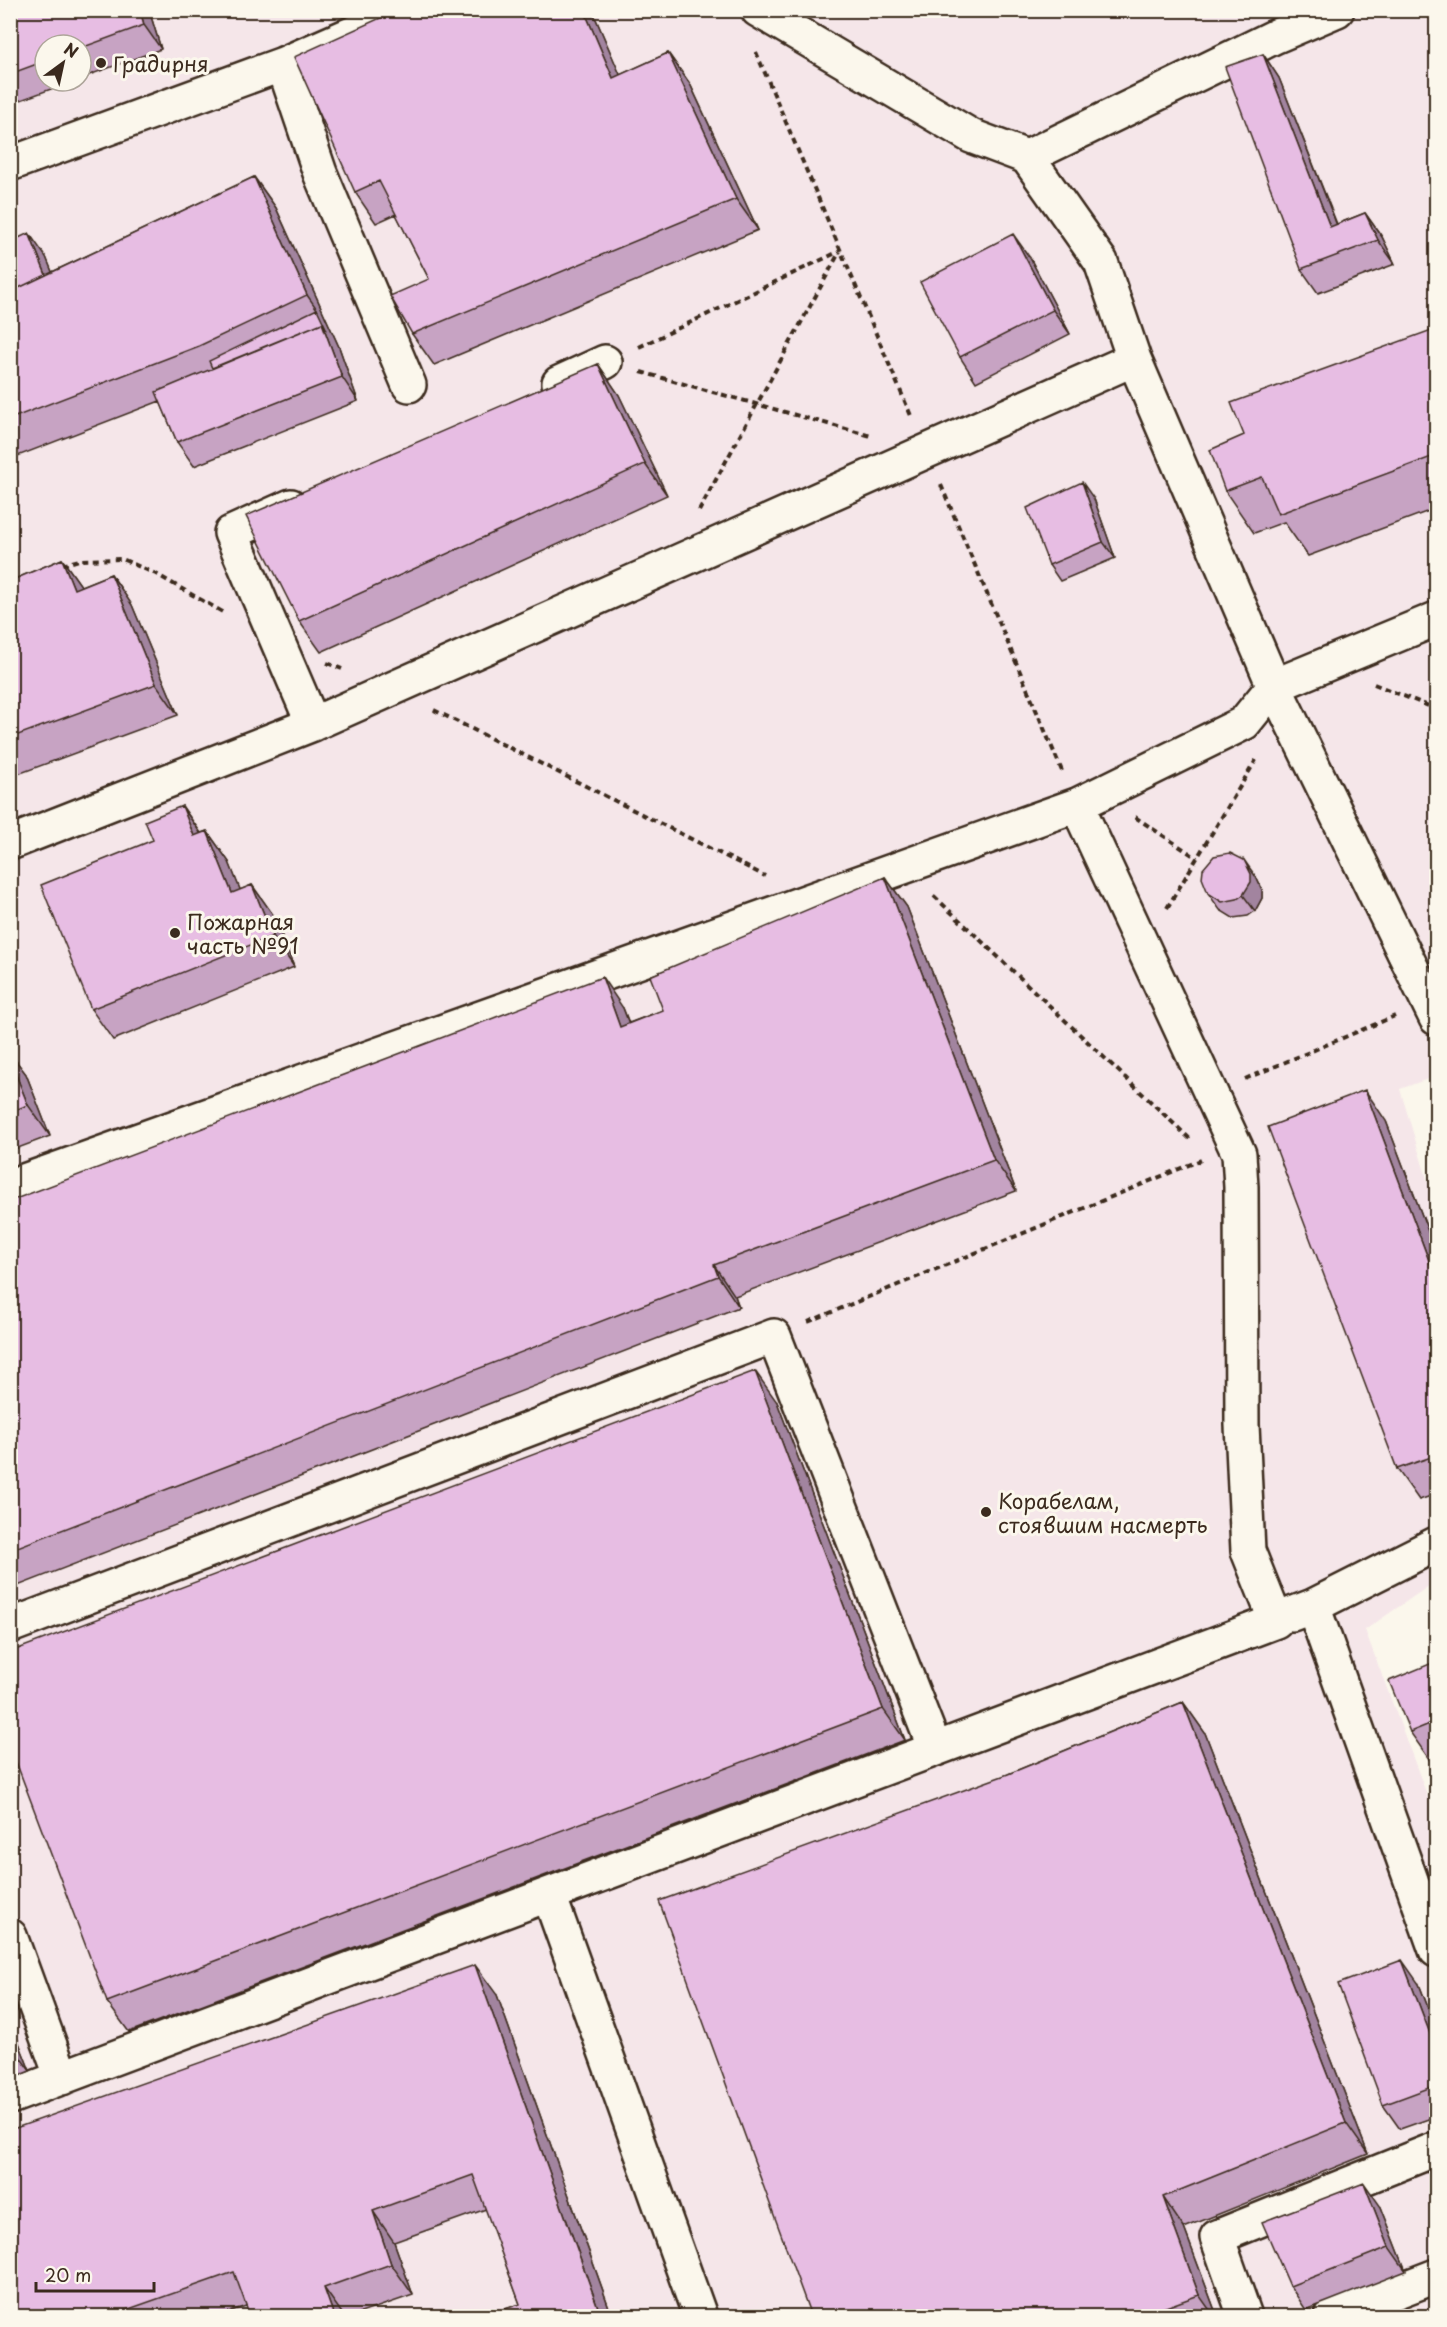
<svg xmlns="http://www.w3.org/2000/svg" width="1447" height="2327" font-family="'Playpen Sans',sans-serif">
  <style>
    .built { fill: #f5e6e9; fill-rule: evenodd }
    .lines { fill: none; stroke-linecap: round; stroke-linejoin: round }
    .minor-casing { stroke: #3b2a1e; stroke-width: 38 }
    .path { stroke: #3b2a1e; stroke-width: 4; stroke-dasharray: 6 4.5; stroke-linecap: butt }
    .minor { stroke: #fbf7ec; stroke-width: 33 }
    .wall { fill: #c7a3c3; stroke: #3b2a1e; stroke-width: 1.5 }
    .shaded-wall { fill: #a2849f; stroke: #3b2a1e; stroke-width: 1.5 }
    .building { fill: #e7bde3; stroke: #3b2a1e; stroke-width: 1.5 }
    .poi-dot { fill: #3b2a1e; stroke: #fbf7ec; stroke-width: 2 }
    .labels { text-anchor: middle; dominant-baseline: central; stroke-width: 6; stroke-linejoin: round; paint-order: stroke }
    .poi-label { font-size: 21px; fill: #3b2a1e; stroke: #fbf7ec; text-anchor: start }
  </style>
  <rect width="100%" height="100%" fill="#fbf7ec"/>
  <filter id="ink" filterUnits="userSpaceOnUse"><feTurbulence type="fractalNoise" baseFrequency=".0167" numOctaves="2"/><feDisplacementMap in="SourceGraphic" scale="12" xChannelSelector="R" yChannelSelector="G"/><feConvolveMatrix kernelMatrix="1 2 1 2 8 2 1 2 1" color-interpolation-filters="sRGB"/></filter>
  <g filter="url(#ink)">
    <path class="built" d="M11,11h1425v1065l-36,13 36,120v372l-71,49 71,189v497h-1425zM45,45h36v36h-36z"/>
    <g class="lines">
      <defs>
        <path id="minor" d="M758,10l213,126 56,21
          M1337,10l-61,26 -249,121 74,105 33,97 140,327 162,332
          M283,64l37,109 89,212
          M10,164l273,-100 123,-54
          M559,383l46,-21
          M291,506l-60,27 82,191
          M10,843l303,-119 821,-365
          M10,1186l1067,-381 167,-82 30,-37 162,-67
          M1313,1606l123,344
          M1292,1614l21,-8 123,-62
          M10,1626l764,-290 161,413
          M549,1895l151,421
          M10,1936l52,142
          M10,2097l1266,-476 -28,-70 -6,-126 -1,-238 -2,-33 -162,-349
          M1245,2316l-28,-79 219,-88
          M1332,2316l104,-40"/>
      </defs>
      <use href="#minor" class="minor-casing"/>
      <path class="path" d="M756,52l156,366
        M639,347l201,-96
        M641,372l230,64
        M941,485l121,286
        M699,511l141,-260
        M62,565l17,-5 43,-1 34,15 70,40
        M327,663l15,6
        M1374,684l62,25
        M434,710l331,166
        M1135,817l62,41
        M934,896l256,243
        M1167,908l89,-148
        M1245,1079l150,-63
        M808,1322l393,-162"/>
      <use href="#minor" class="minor"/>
    </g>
    <path class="wall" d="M149,10l12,39 -80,29v-33h-36v36h28l-63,23v-93z
      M398,10h194l28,65 48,-22 22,31 68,146 -324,135 -22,-31 17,-55 -33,-65 -20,9 -21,-31z
      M1263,54l16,24 58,146 28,-11 17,24 13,27 -77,29 -17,-24z
      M254,177l22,31 63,139 19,54 -164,65 -17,-24 -17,-41 -150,58v-217l36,15 6,15z
      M1030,258l40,76 -94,48 -16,-25z
      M1437,328v180l-129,48 -24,-34 -30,11 -29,-42 19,-56z
      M598,364l21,31 48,100 -346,157 -22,-31z
      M1094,499l21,59 -55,23 -11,-16z
      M62,559l19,27 30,-12 21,31 46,110 -168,62v-196z
      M182,806l19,27 6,-2 22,31 11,28 12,-5 22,31 20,51 -181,73 -22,-31 62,-169z
      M885,877l22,30 109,284 -281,105 4,11 -729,282v-388l613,-193 6,15 34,-13z
      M1256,877l6,13v8l-7,13 -7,5 -15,2 -13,-8 -12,-17z
      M10,1053l16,21 24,62 -40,15z
      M1386,1121l51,134v239l-18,6 -22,-31z
      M777,1402l128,338 -776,292 -22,-30z
      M1437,1661v100l-5,2 -22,-31z
      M1183,1702l22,31 163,421 -184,74 33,88h-406l197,-542z
      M1419,1984l18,47v85l-37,13 -17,-24z
      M497,1995l115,321h-127l35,-12 -34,-95 -92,33 19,53 -61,21h-102l-4,-10 -29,10h-207z
      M10,2020l20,51 -20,8z
      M1381,2207l25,64 -100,39 -16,-24z"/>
    <path class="shaded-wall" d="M140,10h9l12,39 -17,-24z
      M584,10h8l43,99 -22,-31z
      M668,53l22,31 68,146 -22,-31z
      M1263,54l16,24 68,173 -17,-24z
      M254,177l22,31 63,139 19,54 -16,-24 -25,-68 -10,-14z
      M1365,213l17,24 13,27 -17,-24z
      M29,233l17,24 20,49 -17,-24z
      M1013,234l17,24 40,76 -17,-24z
      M598,364l21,31 48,100 -22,-31z
      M1082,482l12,17 21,59 -12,-16z
      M62,559l22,31 -10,-1z
      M111,574l21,31 46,110 -22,-31z
      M182,806l21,31 -9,-1z
      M207,831l22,31 25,62 -22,-31z
      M1244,860l12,17 6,13v8l-7,13 -12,-16z
      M885,877l22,30 109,284 -22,-31z
      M252,885l22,31 20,51 -21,-31z
      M602,977l21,31 19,50 -22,-31z
      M10,1053l16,21 24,62 -22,-31 -18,-45z
      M1365,1090l21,31 51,134v27z
      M714,1265l21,31 4,11 -21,-31z
      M755,1371l22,31 128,338 -22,-31z
      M1183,1702l22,31 163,421 -22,-31z
      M1402,1960l17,24 18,47v21z
      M475,1965l22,30 115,321h-11z
      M10,2020l20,51 -20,-28z
      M1364,2183l17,24 25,64 -17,-24z
      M1163,2197l21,31 33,88h-3l-15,-21z
      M373,2211l21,31 19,53 -22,-31z
      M324,2288l20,28h-10z"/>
    <path class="building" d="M13,10h127l4,15 -63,23v-3h-36v16l-35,13v-63z
      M398,10h186l29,68 55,-25 68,146 -324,135 -22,-38 39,-17 -50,-98 -24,11 -61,-135z
      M1263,54l67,173 35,-14 13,27 -77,29 -76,-202z
      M254,177l53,118 -108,51 -189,73v-127z
      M29,233l17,42 -36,17v-50z
      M1013,234l40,76 -93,47 -40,-75z
      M317,309l10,21 -5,-7 -110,45 -3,-7z
      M322,323l20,54 -165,65 -21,-50z
      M1437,328v127l-159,59 -16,-37 -37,14 -15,-41 34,-15 -13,-32z
      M598,364l47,100 -346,157 -53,-105z
      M1082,482l21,60 -54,23 -22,-57z
      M62,559l12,30 37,-15 45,110 -146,54v-157z
      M182,806l12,30 13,-5 25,62 20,-8 21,51 -182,73 -50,-124 112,-45 -8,-19z
      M1230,853l14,7 7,14v8l-8,13 -6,4 -15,3 -14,-9 -6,-15 1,-9 11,-13z
      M885,877l109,283 -280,105 4,11 -708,274v-349l592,-224 18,50 43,-17 -13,-34z
      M10,1060l18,45 -18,7z
      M1365,1090l72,192v173l-40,14 -129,-342z
      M755,1371l128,338 -776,293 -97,-256v-94z
      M1437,1661v60l-27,11 -21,-51z
      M1183,1702l163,421 -183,74 36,98 -58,21h-330l-152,-415 349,-127z
      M1402,1960l35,92v33l-54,20 -45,-121z
      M475,1965l126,351h-116l35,-12 -47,-129 -100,36 18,53 -67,24 10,28h-84l-16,-44 -125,44h-99v-186z
      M1364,2183l25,64 -99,39 -28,-64z"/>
  </g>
  <g class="poi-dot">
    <circle cx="101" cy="63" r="6"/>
    <circle cx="175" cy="933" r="6"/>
    <circle cx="986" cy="1512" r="6"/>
  </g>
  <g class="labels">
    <g class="poi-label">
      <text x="113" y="63">Градирня</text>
      <text x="187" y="921">Пожарная<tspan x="187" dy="24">часть №91</tspan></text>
      <text x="998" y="1500">Корабелам,<tspan x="998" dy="24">стоявшим насмерть</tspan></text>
    </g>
  </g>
  <rect width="1447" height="2327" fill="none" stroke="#fbf7ec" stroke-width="36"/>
  <rect x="18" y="18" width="1411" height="2291" fill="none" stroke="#3b2a1e" stroke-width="2" filter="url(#ink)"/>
  <g transform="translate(63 63) rotate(33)"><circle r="28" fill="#fbf7ec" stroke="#aea59a" stroke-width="1.5"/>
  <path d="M0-4.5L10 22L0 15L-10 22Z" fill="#3b2a1e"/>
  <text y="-9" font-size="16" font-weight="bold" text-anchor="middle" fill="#3b2a1e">N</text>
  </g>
  <path d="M36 2282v9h118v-9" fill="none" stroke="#3b2a1e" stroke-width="3"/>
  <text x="45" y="2282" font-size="18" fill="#3b2a1e" stroke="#fbf7ec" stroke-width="4.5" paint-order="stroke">20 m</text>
</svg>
